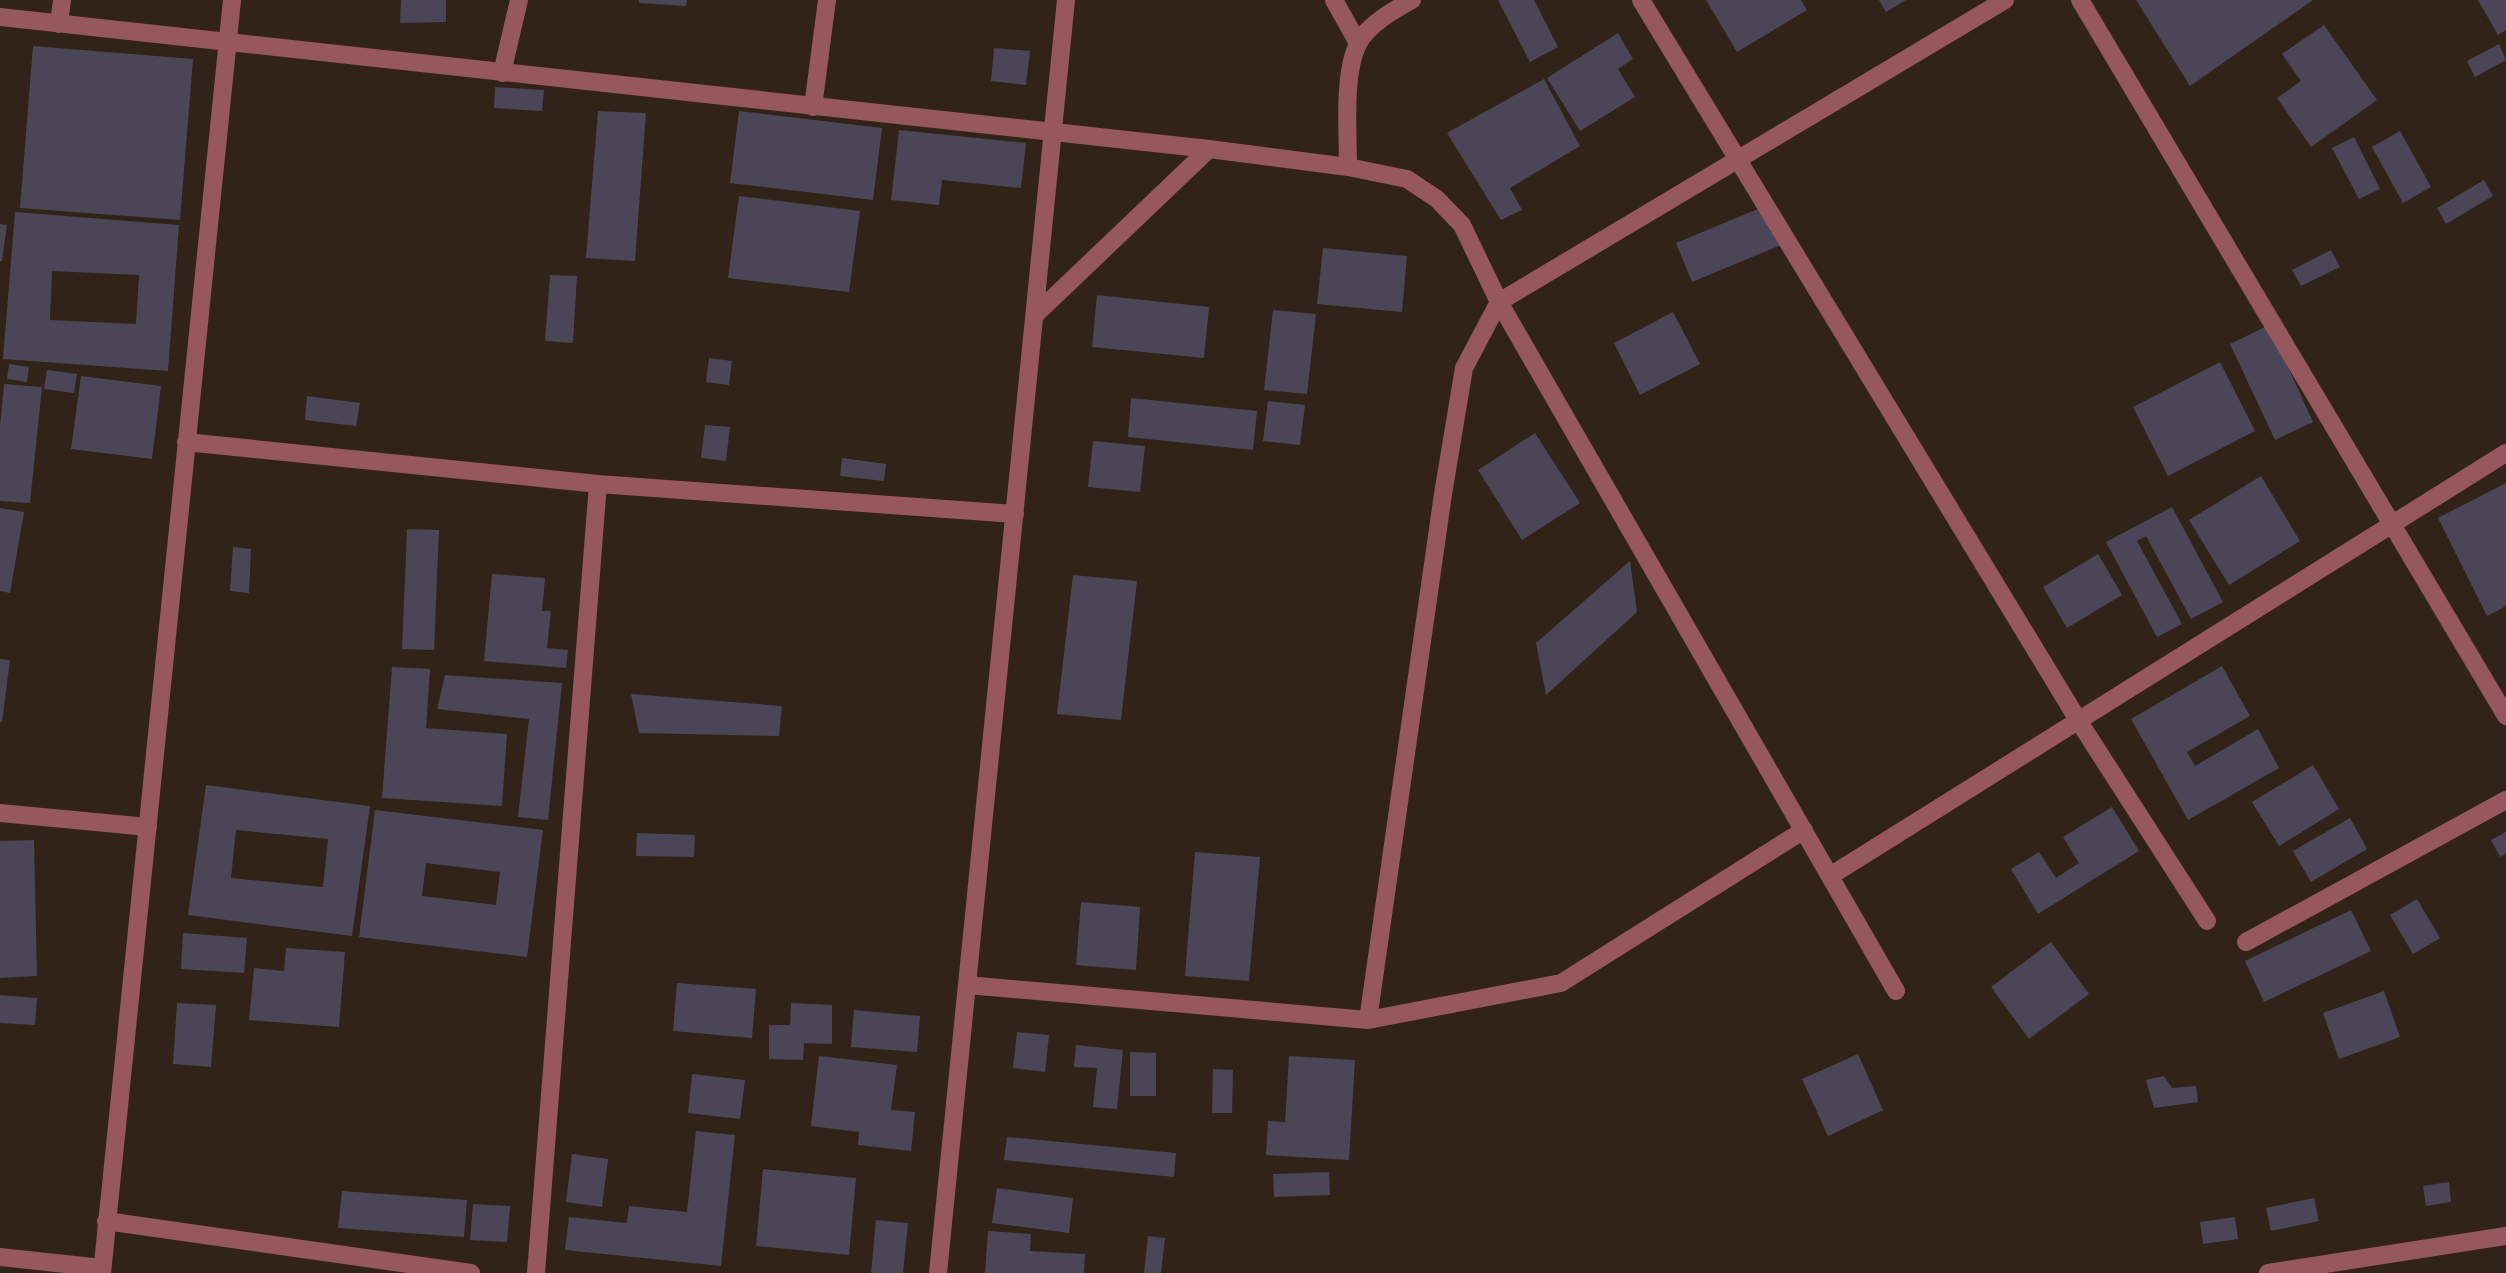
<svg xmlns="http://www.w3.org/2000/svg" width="2506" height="1273" font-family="Lora,serif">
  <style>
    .building { fill: #4a4658; fill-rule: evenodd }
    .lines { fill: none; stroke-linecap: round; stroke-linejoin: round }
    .minor { stroke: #96575e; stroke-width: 18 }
  </style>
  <rect width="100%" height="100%" fill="#312317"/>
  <path class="building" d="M401,0h45v22l-46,1z
    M639,0h48l-1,6 -47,-3z
    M1498,0h36l24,47 -28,15z
    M1706,0h95l6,10 -70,42z
    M1879,0h27l-20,12z
    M2136,0h177l-123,86z
    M2478,0h28v30l-8,5z
    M2324,25l53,75 -66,47 -34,-49 24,-17 -19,-27z
    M1618,33l15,26 -15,10 17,28 -55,34 -33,-53z
    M2499,44l7,16 -31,17 -8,-16z
    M33,46l160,13 -13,161 -160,-12z
    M994,48l36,3 -4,34 -35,-4z
    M1544,79l36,67 -70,42 12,22 -21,10 -54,-87z
    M495,87l49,3 -2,21 -48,-3z
    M598,111l48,2 -11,148 -49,-3z
    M739,111l143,17 -9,72 -143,-17z
    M899,130l127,13 -5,45 -79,-8 -3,25 -48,-5z
    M2400,131l31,56 -28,16 -31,-56z
    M2354,137l26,52 -21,10 -27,-51z
    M2484,180l9,16 -47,28 -9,-16z
    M739,196l121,15 -11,81 -121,-14z
    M1765,206l16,39 -89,37 -16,-39z
    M15,212l164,13 -11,146 -165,-12zM52,271l87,4 -3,49 -86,-4z
    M0,224l7,1 -5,36h-2z
    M1323,248l84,8 -5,56 -85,-8z
    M2331,250l9,17 -39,19 -9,-16z
    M550,275l27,1 -4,67 -28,-2z
    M1097,295l112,12 -5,51 -112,-11z
    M1273,310l43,4 -9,80 -43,-4z
    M1673,312l27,52 -60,31 -26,-52z
    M2269,325l44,97 -38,18 -45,-96z
    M709,358l23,3 -3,24 -23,-3z
    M2220,362l35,69 -87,45 -35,-69z
    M9,364l20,3 -2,15 -20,-3z
    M47,370l30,4 -3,19 -30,-4z
    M81,376l80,10 -9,73 -81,-10z
    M4,384l38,3 -12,116 -30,-2v-74z
    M307,396l53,7 -4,23 -51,-6z
    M1131,398l126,13 -4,39 -125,-13z
    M1268,401l37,4 -5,40 -37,-4z
    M705,425l25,2 -4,34 -25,-3z
    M1535,433l45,70 -58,37 -44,-70z
    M1093,441l52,5 -5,46 -52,-5z
    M842,458l44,6 -2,17 -44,-5z
    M2261,476l39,65 -71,44 -40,-65z
    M2506,483v123l-19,10 -49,-98z
    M2172,507l51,95 -32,17 -45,-83 -9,5 45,83 -25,13 -51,-95z
    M0,508l24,4 -14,81 -10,-2z
    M407,529l32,1 -5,120 -32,-1z
    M233,547l18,2 -2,44 -19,-2z
    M2098,554l24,41 -55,33 -24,-41z
    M1630,561l7,51 -91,83 -10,-52z
    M492,574l53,4 -3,33h9l-4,37 21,2 -2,18 -82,-7z
    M1073,575l64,6 -16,139 -64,-6z
    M0,659l10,1 -8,62h-2z
    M2222,666l28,50 -63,36 8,14 63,-37 21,39 -91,52 -57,-101z
    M392,667l38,2 -4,59 81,6 -5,72 -120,-8z
    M445,675l117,8 -14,137 -30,-3 11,-98 -92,-10z
    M631,694l151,12 -3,30 -140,-3z
    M2313,765l26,44 -60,37 -27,-44z
    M206,785l164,21 -18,130 -164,-21zM236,830l92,9 -5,48 -92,-9z
    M2112,807l27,44 -101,63 -27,-45 28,-17 17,26 23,-15 -16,-26z
    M375,810l168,20 -16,127 -168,-20zM426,863l74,9 -4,33 -74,-9z
    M2350,818l17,31 -56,33 -18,-31z
    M2506,832v22l-6,3 -9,-17z
    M637,833l58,2 -1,22 -58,-1z
    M34,840l3,136 -37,2v-137z
    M1195,852l65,5 -11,124 -64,-5z
    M2417,899l23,39 -27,16 -23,-39z
    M1081,902l59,5 -4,63 -60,-5z
    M2351,910l20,41 -107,51 -19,-41z
    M183,933l64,5 -3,35 -63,-4z
    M2051,942l38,52 -60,45 -38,-52z
    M286,948l59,4 -6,75 -90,-7 5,-52 30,3z
    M677,983l79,6 -4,49 -79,-7z
    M2384,991l16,46 -61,22 -16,-46z
    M0,995l37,3 -2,27 -35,-2z
    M177,1003l39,2 -5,62 -38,-3z
    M791,1003l41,2v39l-28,-1 -1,17 -34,-1v-34h21z
    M854,1010l66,6 -3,36 -66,-5z
    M1017,1032l32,3 -4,37 -32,-4z
    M1076,1045l47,5 -6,59 -24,-2 4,-39 -23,-1z
    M1130,1052l26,1v43h-26z
    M1858,1054l25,56 -55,26 -26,-57z
    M819,1056l78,9 -6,45 24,2 -4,39 -53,-6 1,-13 -48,-6z
    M1289,1056l66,4 -6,100 -83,-5 2,-34 17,1z
    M1213,1069l20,1 -1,43h-20z
    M692,1074l53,6 -5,39 -52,-6z
    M2164,1076l8,12 24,-2 2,16 -44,6 -8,-28z
    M696,1131l39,4 -14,131 -156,-16 4,-33 58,6 2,-17 58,6z
    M1007,1137l169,16 -2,24 -170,-17z
    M572,1154l36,5 -6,48 -36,-5z
    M763,1169l93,9 -7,77 -93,-9z
    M1329,1172l1,23 -56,2 -1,-23z
    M2449,1182l2,20 -25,4 -3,-20z
    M997,1188l76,10 -4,35 -77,-10z
    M342,1191l125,9 -3,37 -126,-9z
    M2314,1198l5,23 -48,10 -5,-23z
    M473,1204l37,2 -3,36 -37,-2z
    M2235,1217l3,22 -35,5 -3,-22z
    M876,1220l32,3 -5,50h-32z
    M988,1231l43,3 -1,17 55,3 -1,19h-99z
    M1148,1236l17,2 -4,35h-17z"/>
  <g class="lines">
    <path class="minor" d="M1334,0l24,43
      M1641,0l437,720 129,201
      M2080,0l426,716
      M0,17l1209,132 139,18 59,12 30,20 25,26 37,77 397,689
      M59,24l3,-24
      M502,73l17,-73
      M813,107l14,-107
      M1348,167c0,-34 -5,-94 10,-123 9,-19 36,-34 54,-44
      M1035,315l174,-166
      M186,442l412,42 417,30
      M0,813l148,14
      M1830,876l676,-423
      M2246,942l260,-142
      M967,985l401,35 193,-37 243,-153
      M1368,1020l75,-526 21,-126 35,-66 506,-302
      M106,1221l365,52
      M0,1257l102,11
      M102,1273l130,-1273
      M536,1273l62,-789
      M938,1273l128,-1273
      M2268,1273l238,-37"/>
  </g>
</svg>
